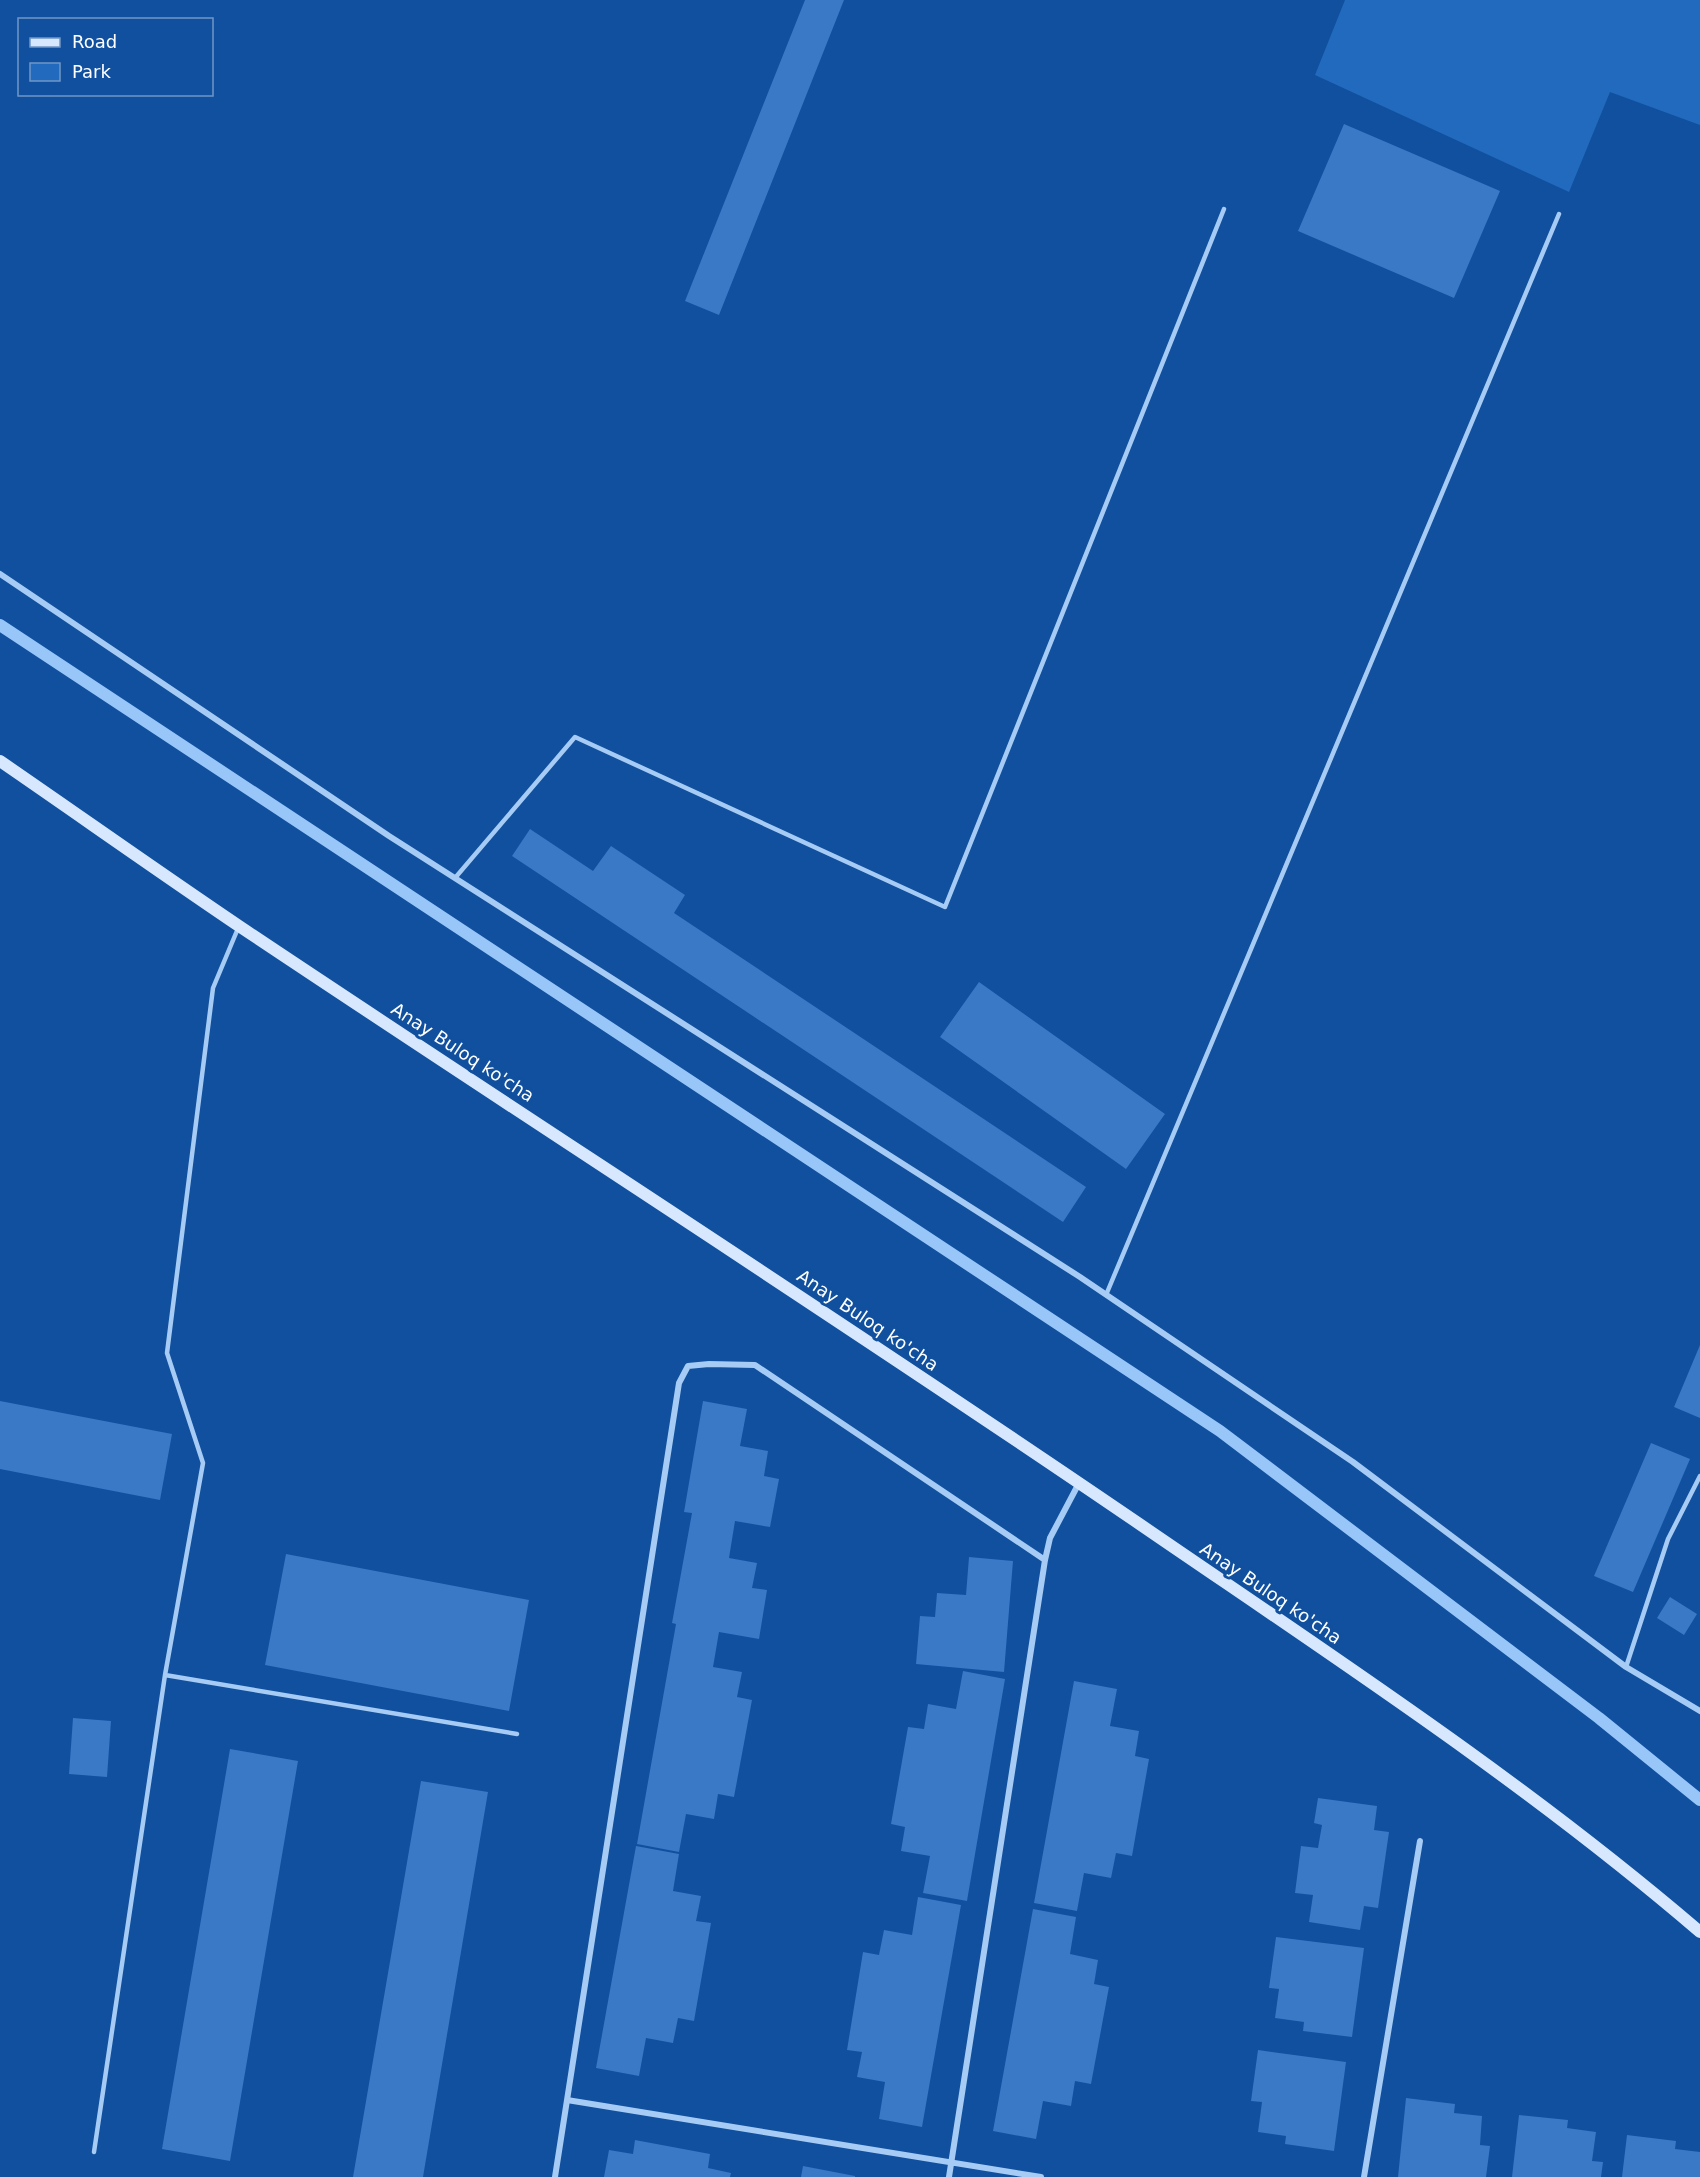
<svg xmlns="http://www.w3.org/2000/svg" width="1700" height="2177" font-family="'DejaVu Sans',sans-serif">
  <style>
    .green { fill: #226abd }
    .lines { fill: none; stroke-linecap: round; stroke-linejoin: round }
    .stream { stroke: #98c6f9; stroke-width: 12 }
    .building { fill: #3979c6 }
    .lane { stroke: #a6cbf5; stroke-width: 4.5 }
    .street { stroke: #a6cbf5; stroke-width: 6 }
    .secondary { stroke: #d7e8fe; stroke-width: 12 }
    .labels { text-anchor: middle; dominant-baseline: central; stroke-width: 6; stroke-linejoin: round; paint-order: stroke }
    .street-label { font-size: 18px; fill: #fff; stroke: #10509e }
  </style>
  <rect width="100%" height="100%" fill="#10509e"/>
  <path class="green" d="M1345,0h355v125l-90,-33 -41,100 -254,-117z"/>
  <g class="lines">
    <path class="stream" d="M0,625l1220,806 379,287 101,82"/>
  </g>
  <path class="building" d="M805,0h39l-125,315 -34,-14z
    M1344,124l156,67 -46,107 -156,-67z
    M530,829l63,42 18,-25 74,49 -11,18 412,274 -23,35 -551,-366z
    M979,982l186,132 -39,55 -186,-132z
    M1700,1345v73l-26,-11z
    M0,1401l172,33 -12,66 -160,-31z
    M703,1401l44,8 -7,37 28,5 -4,25 15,3 -9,48 -35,-6 -6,37 28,5 -5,25 15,2 -8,49 -40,-7 -6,35 29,5 -5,25 15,3 -18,97 -16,-3 -4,25 -28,-5 -7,38 -42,-8 39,-220 -4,-1 20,-110 -8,-1z
    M1651,1443l39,16 -57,133 -39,-16z
    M286,1554l243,46 -20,111 -244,-46z
    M969,1557l44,4 -9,111 -88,-8 4,-48 15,1 2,-24 29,2z
    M1670,1597l27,17 -13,21 -27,-17z
    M963,1671l42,8 -38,222 -44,-8 7,-37 -29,-5 4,-24 -14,-3 17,-97 16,2 4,-25 28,5z
    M1074,1681l43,8 -7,37 29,5 -4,25 14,3 -17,97 -16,-3 -5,25 -27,-5 -7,38 -43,-8z
    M73,1718l38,3 -4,56 -38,-3z
    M230,1749l68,12 -68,400 -68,-12z
    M421,1781l67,11 -65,385h-70z
    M1318,1798l59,8 -3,24 15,2 -11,76 -14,-2 -4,24 -51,-8 4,-27 -18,-2 6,-47 17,2 4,-23 -8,-2z
    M636,1846l43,8 -6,37 28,5 -5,25 15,2 -17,98 -16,-3 -5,25 -27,-5 -7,38 -43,-8z
    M918,1897l43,8 -39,222 -43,-8 6,-37 -28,-5 5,-25 -15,-2 16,-98 16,3 5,-25 28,5z
    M1033,1909l43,8 -6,37 28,6 -4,24 15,3 -18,97 -16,-3 -4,25 -28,-5 -7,38 -43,-8z
    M1276,1937l88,11 -12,89 -49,-6 1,-9 -29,-4 4,-29 -10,-1z
    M1258,2050l88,12 -12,89 -49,-7 1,-8 -28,-4 4,-30 -11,-1z
    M1406,2098l49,6 -1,9 28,3 -2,29 10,1 -4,31h-88z
    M1519,2115l49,5 -1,8 29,4 -4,29 11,1 -2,15h-89z
    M1627,2135l49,6 -1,8 25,3v25h-78z
    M635,2140l75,14 -2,14 23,5 -1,4h-126l5,-27 24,4z
    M803,2166l52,10v1h-54z"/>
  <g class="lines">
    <path class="lane" d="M455,878l120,-141 370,170 279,-698
      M1106,1295l453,-1081
      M1626,1667l42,-128 32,-63
      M165,1675l352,59
      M94,2152l71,-477 38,-212 -36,-110 46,-365 26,-62"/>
    <path class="street" d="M0,574l389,262 691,441 273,185 273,205 74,44
      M567,2100l474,77
      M555,2177l124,-794 9,-17 21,-2 46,1 290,195
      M949,2177l96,-617 5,-22 29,-55
      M1364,2177l56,-336"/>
    <path class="secondary" d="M0,761c80,55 159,111 239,165 299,200 602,394 899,597 191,131 386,258 562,409"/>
  </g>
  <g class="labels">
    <g class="street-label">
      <text transform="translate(463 1052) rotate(33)">Anay Buloq ko'cha</text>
      <text transform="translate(868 1320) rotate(34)">Anay Buloq ko'cha</text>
      <text transform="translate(1271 1593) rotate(34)">Anay Buloq ko'cha</text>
    </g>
  </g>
  <rect x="18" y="18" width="195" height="78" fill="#10509e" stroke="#7096c5" stroke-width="1.5"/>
  <rect x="30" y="38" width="30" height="9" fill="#d7e8fe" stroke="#7096c5" stroke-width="1.5"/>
  <text x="72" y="48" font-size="18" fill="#ffffff">Road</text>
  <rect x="30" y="63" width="30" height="18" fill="#226abd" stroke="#7096c5" stroke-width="1.5"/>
  <text x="72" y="78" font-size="18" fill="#ffffff">Park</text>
</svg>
